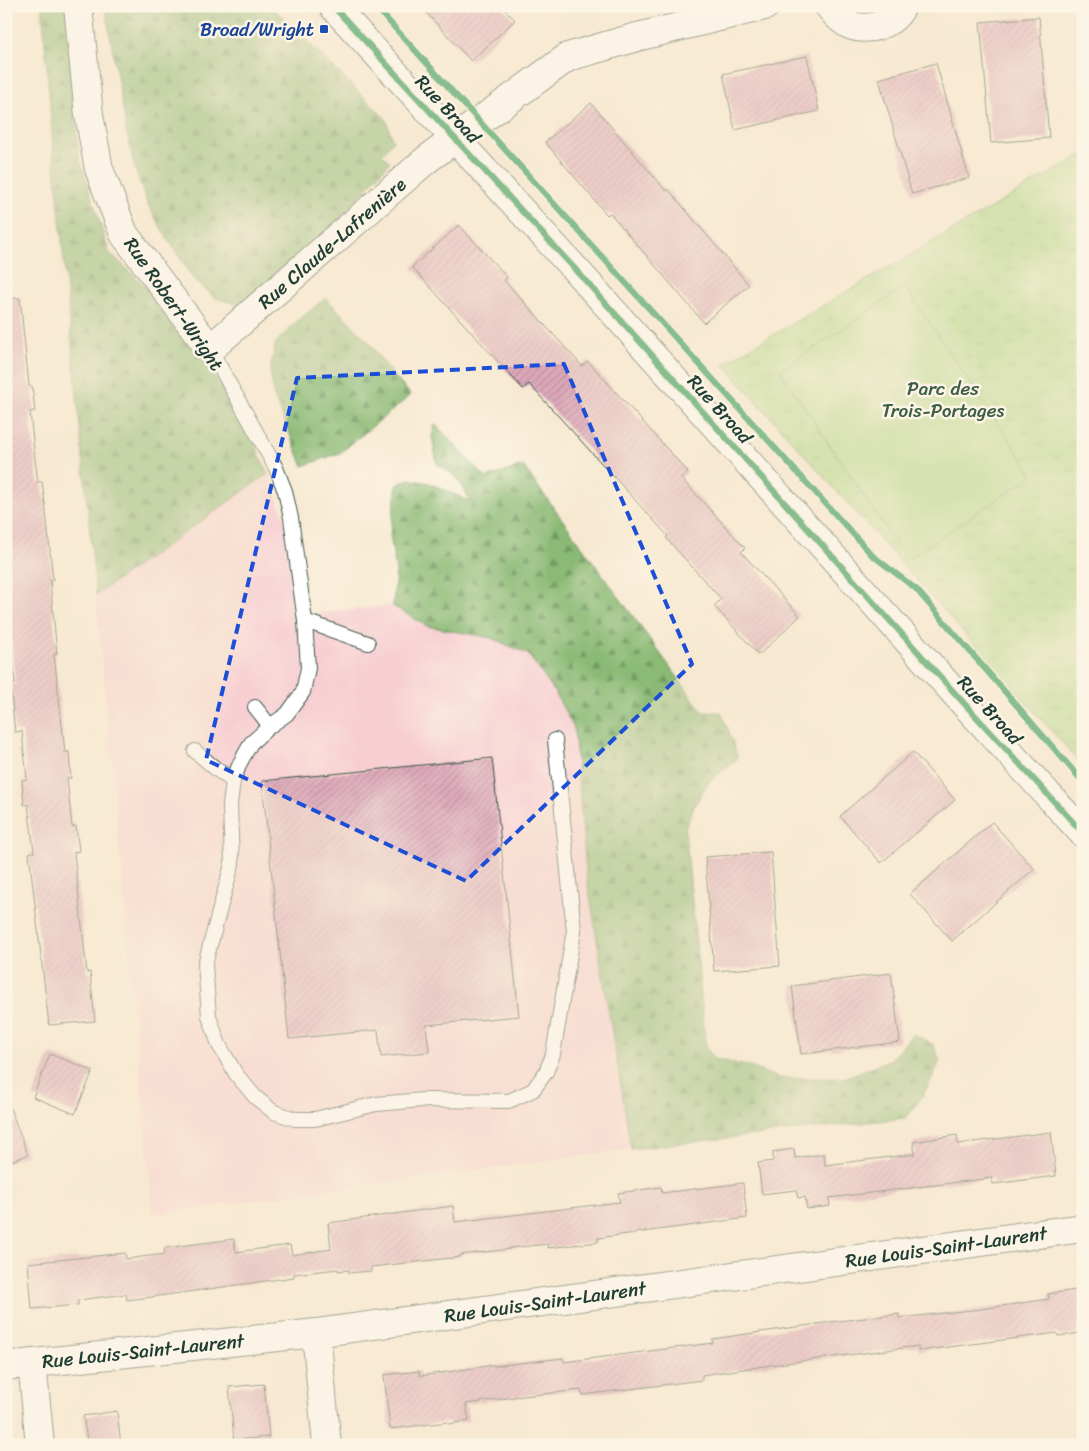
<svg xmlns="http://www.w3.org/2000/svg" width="1089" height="1451" font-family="Sriracha,sans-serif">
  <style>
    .built { fill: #f7cfd2 }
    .forest { fill: url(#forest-firs); stroke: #547c54 }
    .park { fill: url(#park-tufts); stroke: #668c5e }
    .pitch { fill: #adda87; stroke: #668c5e }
    .building { fill: url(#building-hatch) }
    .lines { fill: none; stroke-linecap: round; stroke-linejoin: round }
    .service-casing { stroke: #3f574c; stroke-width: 16 }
    .minor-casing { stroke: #3f574c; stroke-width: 30 }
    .tertiary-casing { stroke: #3f574c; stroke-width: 30 }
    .service { stroke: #fff; stroke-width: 14 }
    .minor { stroke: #fff; stroke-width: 28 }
    .tertiary { stroke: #fff; stroke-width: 28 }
    .cycleway-casing { stroke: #fcf5e5; stroke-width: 9 }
    .cycleway { stroke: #00873e; stroke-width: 6 }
    .marked { fill: none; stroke: #1d4ed8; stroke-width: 4; stroke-dasharray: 10 6; stroke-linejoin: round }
    .transit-dot { fill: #1a4fb4; stroke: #fcf5e5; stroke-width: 2 }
    .labels { text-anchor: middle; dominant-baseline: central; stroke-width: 5; stroke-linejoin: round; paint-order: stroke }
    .transit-label { font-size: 19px; fill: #164399; stroke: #fcf5e5; text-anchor: end }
    .street-label { font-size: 19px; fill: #1f3d34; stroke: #fcf5e5 }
    .park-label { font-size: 19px; fill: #3b5c45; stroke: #fcf5e5 }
  </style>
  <defs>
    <pattern id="forest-firs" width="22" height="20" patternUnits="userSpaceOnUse" patternTransform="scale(1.25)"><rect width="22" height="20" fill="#8aba74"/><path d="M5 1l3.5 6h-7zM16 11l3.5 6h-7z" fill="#709860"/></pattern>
    <pattern id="park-tufts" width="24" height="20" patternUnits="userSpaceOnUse" patternTransform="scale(1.25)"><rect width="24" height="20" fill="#adda87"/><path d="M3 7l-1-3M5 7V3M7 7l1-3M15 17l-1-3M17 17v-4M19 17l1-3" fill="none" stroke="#94bc75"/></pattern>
    <pattern id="building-hatch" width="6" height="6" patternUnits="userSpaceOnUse" patternTransform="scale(1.25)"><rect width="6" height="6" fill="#dfa9bb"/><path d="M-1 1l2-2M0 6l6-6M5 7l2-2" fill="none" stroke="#b48b99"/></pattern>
  </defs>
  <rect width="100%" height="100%" fill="#fcf5e5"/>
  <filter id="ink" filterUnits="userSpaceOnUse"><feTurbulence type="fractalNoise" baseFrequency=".02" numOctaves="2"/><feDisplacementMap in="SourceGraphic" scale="10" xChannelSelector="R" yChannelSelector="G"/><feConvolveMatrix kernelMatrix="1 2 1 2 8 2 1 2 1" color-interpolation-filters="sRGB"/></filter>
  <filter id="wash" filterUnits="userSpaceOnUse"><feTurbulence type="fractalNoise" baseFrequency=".0096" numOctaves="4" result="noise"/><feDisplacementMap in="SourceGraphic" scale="20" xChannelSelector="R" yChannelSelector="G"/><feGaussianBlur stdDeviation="1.12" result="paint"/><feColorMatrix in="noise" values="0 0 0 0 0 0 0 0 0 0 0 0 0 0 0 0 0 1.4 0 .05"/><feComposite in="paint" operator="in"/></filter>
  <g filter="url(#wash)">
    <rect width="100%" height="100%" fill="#f7e9d1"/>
    <path class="built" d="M268,474l16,43 19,97 90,-8 34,20 64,12 37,16 26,37 20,37 12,144 45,277 -478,65 -57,-619z"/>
    <path class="forest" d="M42,6h24l13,151 30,95 62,58 76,116 21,48 -172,121 -42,-437z
      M105,6h166l115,113 7,22 -11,13 8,8 -116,130 -17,10 -21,2 -21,-6 -22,-19 -32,-51 -14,-25 -12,-34 -8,-35z
      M326,298l42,43 24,33 19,21 -71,58 -37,13 -29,-70 -4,-26 6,-28 21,-21z
      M435,424l51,54 37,-12 180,246h18l10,25 7,21 -31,26 -12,21 -10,23 21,220 9,11 33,7 31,12h65l47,-19 22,-25 20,10 7,17c-10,22 -18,39 -34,57l-275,31 -45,-277 -12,-144 -20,-37 -26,-37 -37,-16 -64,-12 -34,-20 3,-35 -6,-36 7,-50 12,-6 20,4 42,19 -14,-25 -20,-13 -5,-27z"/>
    <path class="park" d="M1083,154v612l-360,-402z"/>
    <path class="pitch" d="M905,287l128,188 -126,85 -127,-189z"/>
    <g id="blocks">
      <path class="building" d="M420,6h81l14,14 -44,41z
        M1039,17l10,121 -58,5 -11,-121z
        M807,56l12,55 -84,19 -12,-56z
        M936,63l33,115 -57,16 -33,-115z
        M591,103l75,88 2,-2 81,96 -45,38 -94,-110 -3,2 -62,-73z
        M459,225l48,52 -3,3 78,86 6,-5 100,111 -7,6 64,70 -4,4 59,64 -41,39 -45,-49 7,-7 -55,-61 2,-2 -139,-152 -6,5 -111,-122z
        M20,298l9,88h3l3,25 -5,1 5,48 3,22h4l3,21 8,77h-3l7,74h-3l11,98h4l2,26h-4l5,49 4,-1 3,25 -5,1 13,121 3,-1 5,49 -46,4 -20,-172 5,-1 -6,-48 -4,1 -2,-25 5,-1 -5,-48 -7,1 -5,-48h5l-9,-109v-276z
        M913,752l42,48 -74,63 -41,-47z
        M492,758l27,258 -93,9 3,27 -48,5 -3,-27 -89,9 -27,-258z
        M992,822l42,47 -82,72 -42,-47z
        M771,852l9,114 -66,5 -9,-114z
        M891,973l9,69 -99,12 -9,-68z
        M50,1054l43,17 -18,43 -42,-17z
        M6,1103h2l20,52 -22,8z
        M1051,1132l5,44 -63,8 -1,-6 -163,20 1,8 -23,3 -2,-12 -7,1 -2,-8 -34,4 -4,-31 15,-2v-9l21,-3 1,9 29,-4 1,11 90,-11 -2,-12 44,-7 1,9z
        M743,1183l4,35 -149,20v4l-50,6 -1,-4 -37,4v1l-50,6v2l-89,10v4l-22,2v-3l-11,1v-2l-44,5v3l-142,20 -25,3 -1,-6 -48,6v5l-46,4 -4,-46 97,-10 1,6 39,-5 -1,-6 70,-9 2,13 54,-7 2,10 39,-6 -3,-26 125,-17 2,16 165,-20 -2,-9 43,-6 1,6z
        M1083,1289v35l-4,1 1,8 -22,3 -1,-3 -139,18v-5l-147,19 -69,10v5l-120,15 -1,-5 -67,7 -48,7 3,17 -20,3 -1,-2 -58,7 -6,-54 35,-4 1,5 74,-11v1l69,-8 1,4 149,-19 -1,-4 119,-17 68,-8v4l82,-9 68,-10 -1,-5z
        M264,1384l5,53 -35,3 -5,-53z
        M117,1411l4,34h-33l-5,-29z"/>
    </g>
  </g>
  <g filter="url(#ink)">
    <use href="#blocks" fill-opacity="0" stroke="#3f574c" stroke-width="1"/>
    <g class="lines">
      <defs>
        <path id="service" d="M210,349l66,119 9,23 6,27 14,103 3,47 -5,24 -16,22 -17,12 -19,17 -11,20 -7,18 -3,24 2,59 -27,100 4,52 10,29 17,29 19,23 19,15 21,7h20l61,-15 47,-4 86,1 24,-11 13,-18 7,-18 21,-123 -19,-191
          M305,621l63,22
          M255,707l15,19
          M195,751l21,18 17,12"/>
        <path id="minor" d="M78,6l11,109 10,54 25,65 86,115 216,-189 142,-103 69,-20 128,-31
          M829,6c6,8 12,15 21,19 18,7 43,0 52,-19
          M316,1333l11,112
          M32,1363l8,82
          M6,1366l310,-33 767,-105"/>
        <path id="tertiary" d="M333,6l242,263 386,431 122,133"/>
      </defs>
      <use href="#service" class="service-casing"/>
      <use href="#minor" class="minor-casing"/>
      <use href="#tertiary" class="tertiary-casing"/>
      <use href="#service" class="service"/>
      <use href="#minor" class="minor"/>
      <use href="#tertiary" class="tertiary"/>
      <defs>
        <path id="cycleway" d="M333,6l242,263 386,431 122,133
          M375,6l497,549 44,34 167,193"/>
      </defs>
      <use href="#cycleway" class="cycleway-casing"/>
      <use href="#cycleway" class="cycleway"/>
    </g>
  </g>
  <path d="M0 0H1089V1451H0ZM564,364l128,300 -226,217 -260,-121 91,-382z" fill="#f7e9d1" fill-opacity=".55" fill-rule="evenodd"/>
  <path class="marked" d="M564,364l128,300 -226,217 -260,-121 91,-382z"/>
  <rect class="transit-dot" x="319" y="24" width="10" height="10" rx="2.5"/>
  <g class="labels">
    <g class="transit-label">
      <text x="314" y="29">Broad/Wright</text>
    </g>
    <g class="street-label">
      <text transform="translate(448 109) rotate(47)">Rue Broad</text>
      <text transform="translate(332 243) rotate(-41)">Rue Claude-Lafrenière</text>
      <text transform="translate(174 304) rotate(55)">Rue Robert-Wright</text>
      <text transform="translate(720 409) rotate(48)">Rue Broad</text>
      <text transform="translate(990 710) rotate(48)">Rue Broad</text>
      <text transform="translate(946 1247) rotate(-8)">Rue Louis-Saint-Laurent</text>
      <text transform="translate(545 1302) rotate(-8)">Rue Louis-Saint-Laurent</text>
      <text transform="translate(143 1351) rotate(-6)">Rue Louis-Saint-Laurent</text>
    </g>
    <g class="park-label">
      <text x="943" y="388">Parc des<tspan x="943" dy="22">Trois-Portages</tspan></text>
    </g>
  </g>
  <rect width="1089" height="1451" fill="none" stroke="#fcf5e5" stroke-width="25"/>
</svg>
